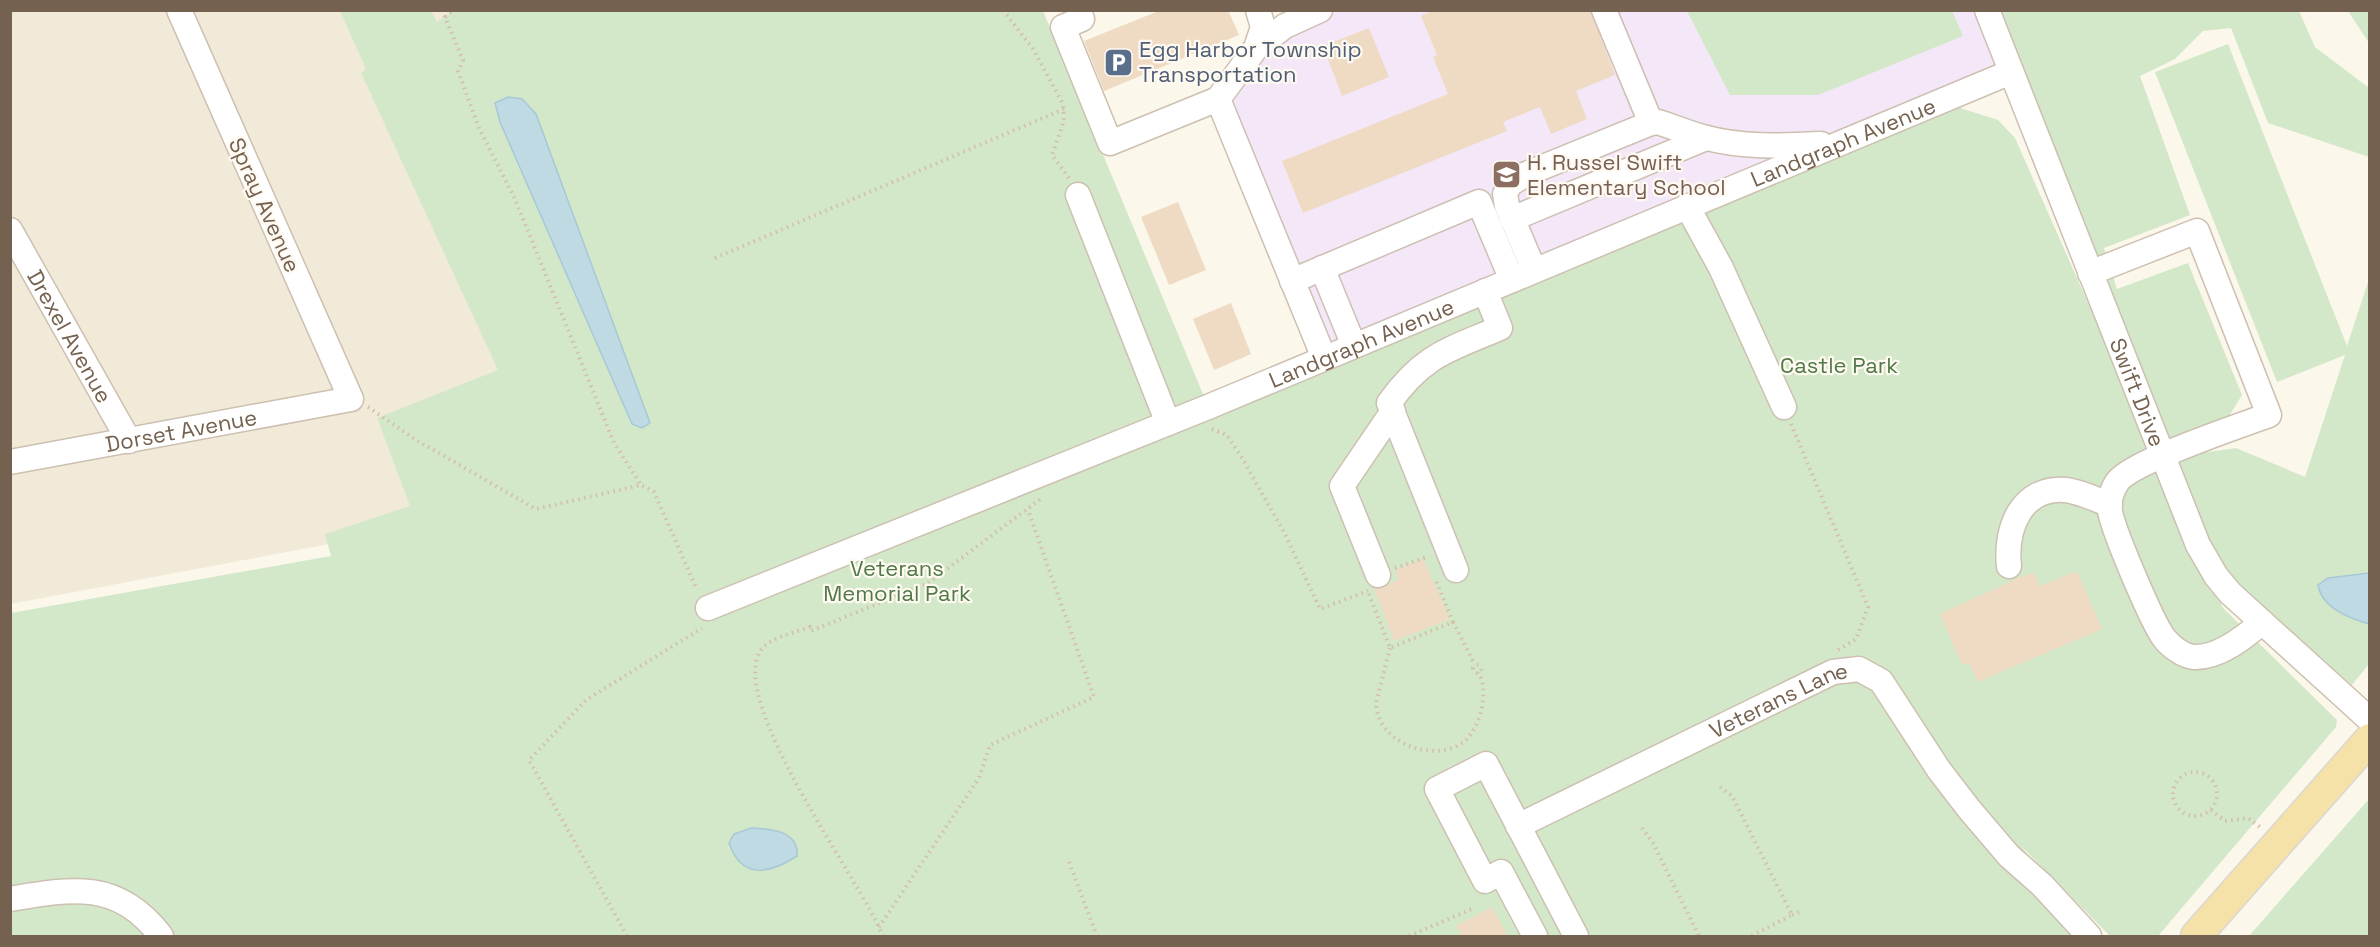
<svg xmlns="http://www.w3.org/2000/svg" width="2380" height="947" font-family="'Space Grotesk',sans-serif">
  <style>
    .residential { fill: #f2ead9 }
    .education { fill: #f4e7f8 }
    .green { fill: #d2e8c9 }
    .water { fill: #c0dae4; stroke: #a7c8d5; stroke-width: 1.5 }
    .building { fill: #efdbc4 }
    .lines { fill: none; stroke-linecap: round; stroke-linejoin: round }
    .minor-casing { stroke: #cdc0b1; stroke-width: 27 }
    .major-casing { stroke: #dbd6d1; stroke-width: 33 }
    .path { stroke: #d4bea7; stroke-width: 4; stroke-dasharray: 1.5 4.5; stroke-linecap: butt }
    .minor { stroke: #fff; stroke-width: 24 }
    .major { stroke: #f4e2a8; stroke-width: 30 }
    .labels { text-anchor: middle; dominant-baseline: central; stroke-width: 4.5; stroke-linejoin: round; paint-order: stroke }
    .service-label { font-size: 22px; fill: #4e5e75; stroke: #fefaf1; text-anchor: start }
    .street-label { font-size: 22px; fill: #75614f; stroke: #fefaf1 }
    .education-label { font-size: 22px; fill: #785e54; stroke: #fefaf1; text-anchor: start }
    .park-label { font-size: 22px; fill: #507948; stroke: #fefaf1 }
  </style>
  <rect width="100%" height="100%" fill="#fbf7ea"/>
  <path class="residential" d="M11,11h443l-93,62 194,413 -35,22 -509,96z"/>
  <path class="education" d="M1303,10l684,1 24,61 -687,286 -106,-259z"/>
  <path class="green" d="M454,10l589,1 165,395 479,-200 7,12 263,-111 41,13 17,18 208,470 114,112 -1,7 -178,209h-48l-89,-90 69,90h-2079v-323l320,-57 -6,-22 85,-28 -33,-88 121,-48 -137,-297 5,-4 -26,-58h91l6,11z
    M1687,11h265l11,25 -145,59h-88z
    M1993,11h306l16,36 54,41v69l-101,-34 -37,-95 -28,3 -28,28 -35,17 50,139 -86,33 13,41 71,-26 54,132 -13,21 -58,21 9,19 56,-8 69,29 40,-122 -68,27 -122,-310 73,-28 119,302 22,-67v385l-26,32 -100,-82 -106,-235z
    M2348,11h21v32z
    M2369,799v137h-120z"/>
  <path class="water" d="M508,97l14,2 14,15 114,309 -8,5 -10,-4 -132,-302 -5,-19z
    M2369,573v51c-20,-6 -47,-16 -51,-39l10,-7z
    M751,828c19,1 48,2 46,28 -26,17 -55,25 -68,-13l5,-9z"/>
  <path class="building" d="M1161,10h67l11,25 -135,56 -20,-50z
    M1434,10h156l25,65 -39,16 11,28 -36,15 -11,-27 -37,15 4,9 -204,82 -21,-52 166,-67 -15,-37 4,-2 -16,-39z
    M1369,28l20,49 -47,19 -19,-50z
    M1178,202l28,68 -37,15 -28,-68z
    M1231,303l20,51 -37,16 -21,-51z
    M1423,559l27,60 -56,22 -20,-53h10l14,-9 -3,-9z
    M2077,571l25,58 -124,53 -9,-19 -7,2 -22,-51 80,-37 14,-4 6,13z
    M1492,907l16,29h-46l-6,-10z"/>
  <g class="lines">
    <defs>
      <g id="minor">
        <path d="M1079,10l3,9 -19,8 47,116 108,-44 38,-51 7,-21 -5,-17"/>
        <path d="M1604,10l47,113"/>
        <path id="s1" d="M1987,10l211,535 18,31 14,17 140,127"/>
        <path d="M1256,48l29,-22 35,-16"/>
        <path d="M1218,99l106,259"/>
        <path d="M1078,195l90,228"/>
        <path d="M1687,206l34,62 63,139"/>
        <path d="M1512,219l194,-81"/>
        <path id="s2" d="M10,230l119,211"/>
        <path d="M1322,268l32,78"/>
        <path d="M1534,270l-27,-64 -2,-12 5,-10 16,-10 125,-51 7,-1c16,5 30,11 45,15 40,11 78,9 118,7"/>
        <path d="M2090,273l107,-42 72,184c-30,11 -135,46 -151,66 -6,8 -10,21 -8,30 3,19 42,111 54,127 6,8 19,18 30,19 25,1 51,-20 68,-35"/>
        <path d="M1292,281l187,-79 33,78"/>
        <path id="s3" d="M10,462l341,-63 -172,-389"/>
        <path d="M2009,566c-4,-37 12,-80 57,-76 15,2 29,9 44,15"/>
        <path d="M1456,570l-67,-167c34,-48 59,-53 111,-75l-15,-37"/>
        <path d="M1378,575l-36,-89 51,-75"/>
        <path id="s4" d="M708,608l500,-201 803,-335"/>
        <path id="s5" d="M1518,826l315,-154 26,-3 22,12 58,89 30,39 40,47 33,29 47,51"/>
        <path d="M10,899c63,-11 108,-19 151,37"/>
        <path d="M1535,936l-34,-64 -16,9 -48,-92 49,-25 90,172"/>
      </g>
      <path id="major" d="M2196,936l174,-197"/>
    </defs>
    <use href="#minor" class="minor-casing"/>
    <use href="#major" class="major-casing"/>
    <path class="path" d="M442,10l21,50 -5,11 21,57 36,71 99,244 27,42
      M1003,10l30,39 30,55 1,17 -12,34 17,23
      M445,17l8,-7
      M715,258l349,-149
      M1792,373l20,-10
      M368,407l48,33 120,69 105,-24 13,7 43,98
      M1791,424l77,183 -12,32 -18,11
      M1212,429l15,6 15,23 42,74 36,77 48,-18
      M1395,568l32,-11
      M1369,594l21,54 63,-26 -17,-41
      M1453,622l22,43
      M1390,648l-14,55c1,41 61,63 91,36 15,-17 21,-46 12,-67
      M1473 669a4 4 0 1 1 8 0a4 4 0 1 1-8 0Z
      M2173 794a22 22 0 1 1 44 0a22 22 0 1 1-44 0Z
      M1720,787l12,9 60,119 -41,21
      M2211,810l14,11 23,-3 12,9
      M1642,828l11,15 46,93
      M1069,862l28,74
      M1792,915l9,-4
      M879,927l100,-149 11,-33 104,-48 -66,-187
      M627,936l-98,-176 57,-60 116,-72
      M883,936c-22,-55 -157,-235 -122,-286 8,-12 35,-18 49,-23l1,4 117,-48 114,-85
      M1409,936l63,-27"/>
    <use href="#minor" class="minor"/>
    <use href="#major" class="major"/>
  </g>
  <defs>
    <symbol id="parking-square" viewBox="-11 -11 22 22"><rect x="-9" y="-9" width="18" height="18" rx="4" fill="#5c6f8a" stroke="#fefaf1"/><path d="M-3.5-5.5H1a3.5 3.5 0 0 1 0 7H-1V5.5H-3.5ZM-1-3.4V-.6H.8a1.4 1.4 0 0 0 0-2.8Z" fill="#fff"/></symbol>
    <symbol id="school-square" viewBox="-11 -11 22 22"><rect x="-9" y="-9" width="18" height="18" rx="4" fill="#8d6e63" stroke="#fefaf1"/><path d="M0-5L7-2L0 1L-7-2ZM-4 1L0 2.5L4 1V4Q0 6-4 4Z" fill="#fff"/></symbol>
  </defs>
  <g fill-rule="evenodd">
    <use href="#parking-square" x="1102" y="46" width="33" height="33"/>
    <use href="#school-square" x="1490" y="158" width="33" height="33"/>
  </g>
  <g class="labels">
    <g class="service-label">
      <text x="1139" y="49">Egg Harbor Township<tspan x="1139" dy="25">Transportation</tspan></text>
    </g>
    <g class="street-label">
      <text stroke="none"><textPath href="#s4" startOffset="1227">Landgraph Avenue</textPath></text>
      <text transform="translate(265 205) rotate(66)">Spray Avenue</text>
      <text stroke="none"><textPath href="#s2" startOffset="122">Drexel Avenue</textPath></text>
      <text stroke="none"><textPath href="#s4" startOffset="705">Landgraph Avenue</textPath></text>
      <text stroke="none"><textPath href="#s1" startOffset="411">Swift Drive</textPath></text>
      <text stroke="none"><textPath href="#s3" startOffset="174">Dorset Avenue</textPath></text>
      <text stroke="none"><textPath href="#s5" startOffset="290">Veterans Lane</textPath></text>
    </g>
    <g class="education-label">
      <text x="1527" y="162">H. Russel Swift<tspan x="1527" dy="25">Elementary School</tspan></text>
    </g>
    <g class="park-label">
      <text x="1839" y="365">Castle Park</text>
      <text x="897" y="568">Veterans<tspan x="897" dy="25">Memorial Park</tspan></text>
    </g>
  </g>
  <rect width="2380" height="947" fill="none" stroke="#75614f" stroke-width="24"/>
</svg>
